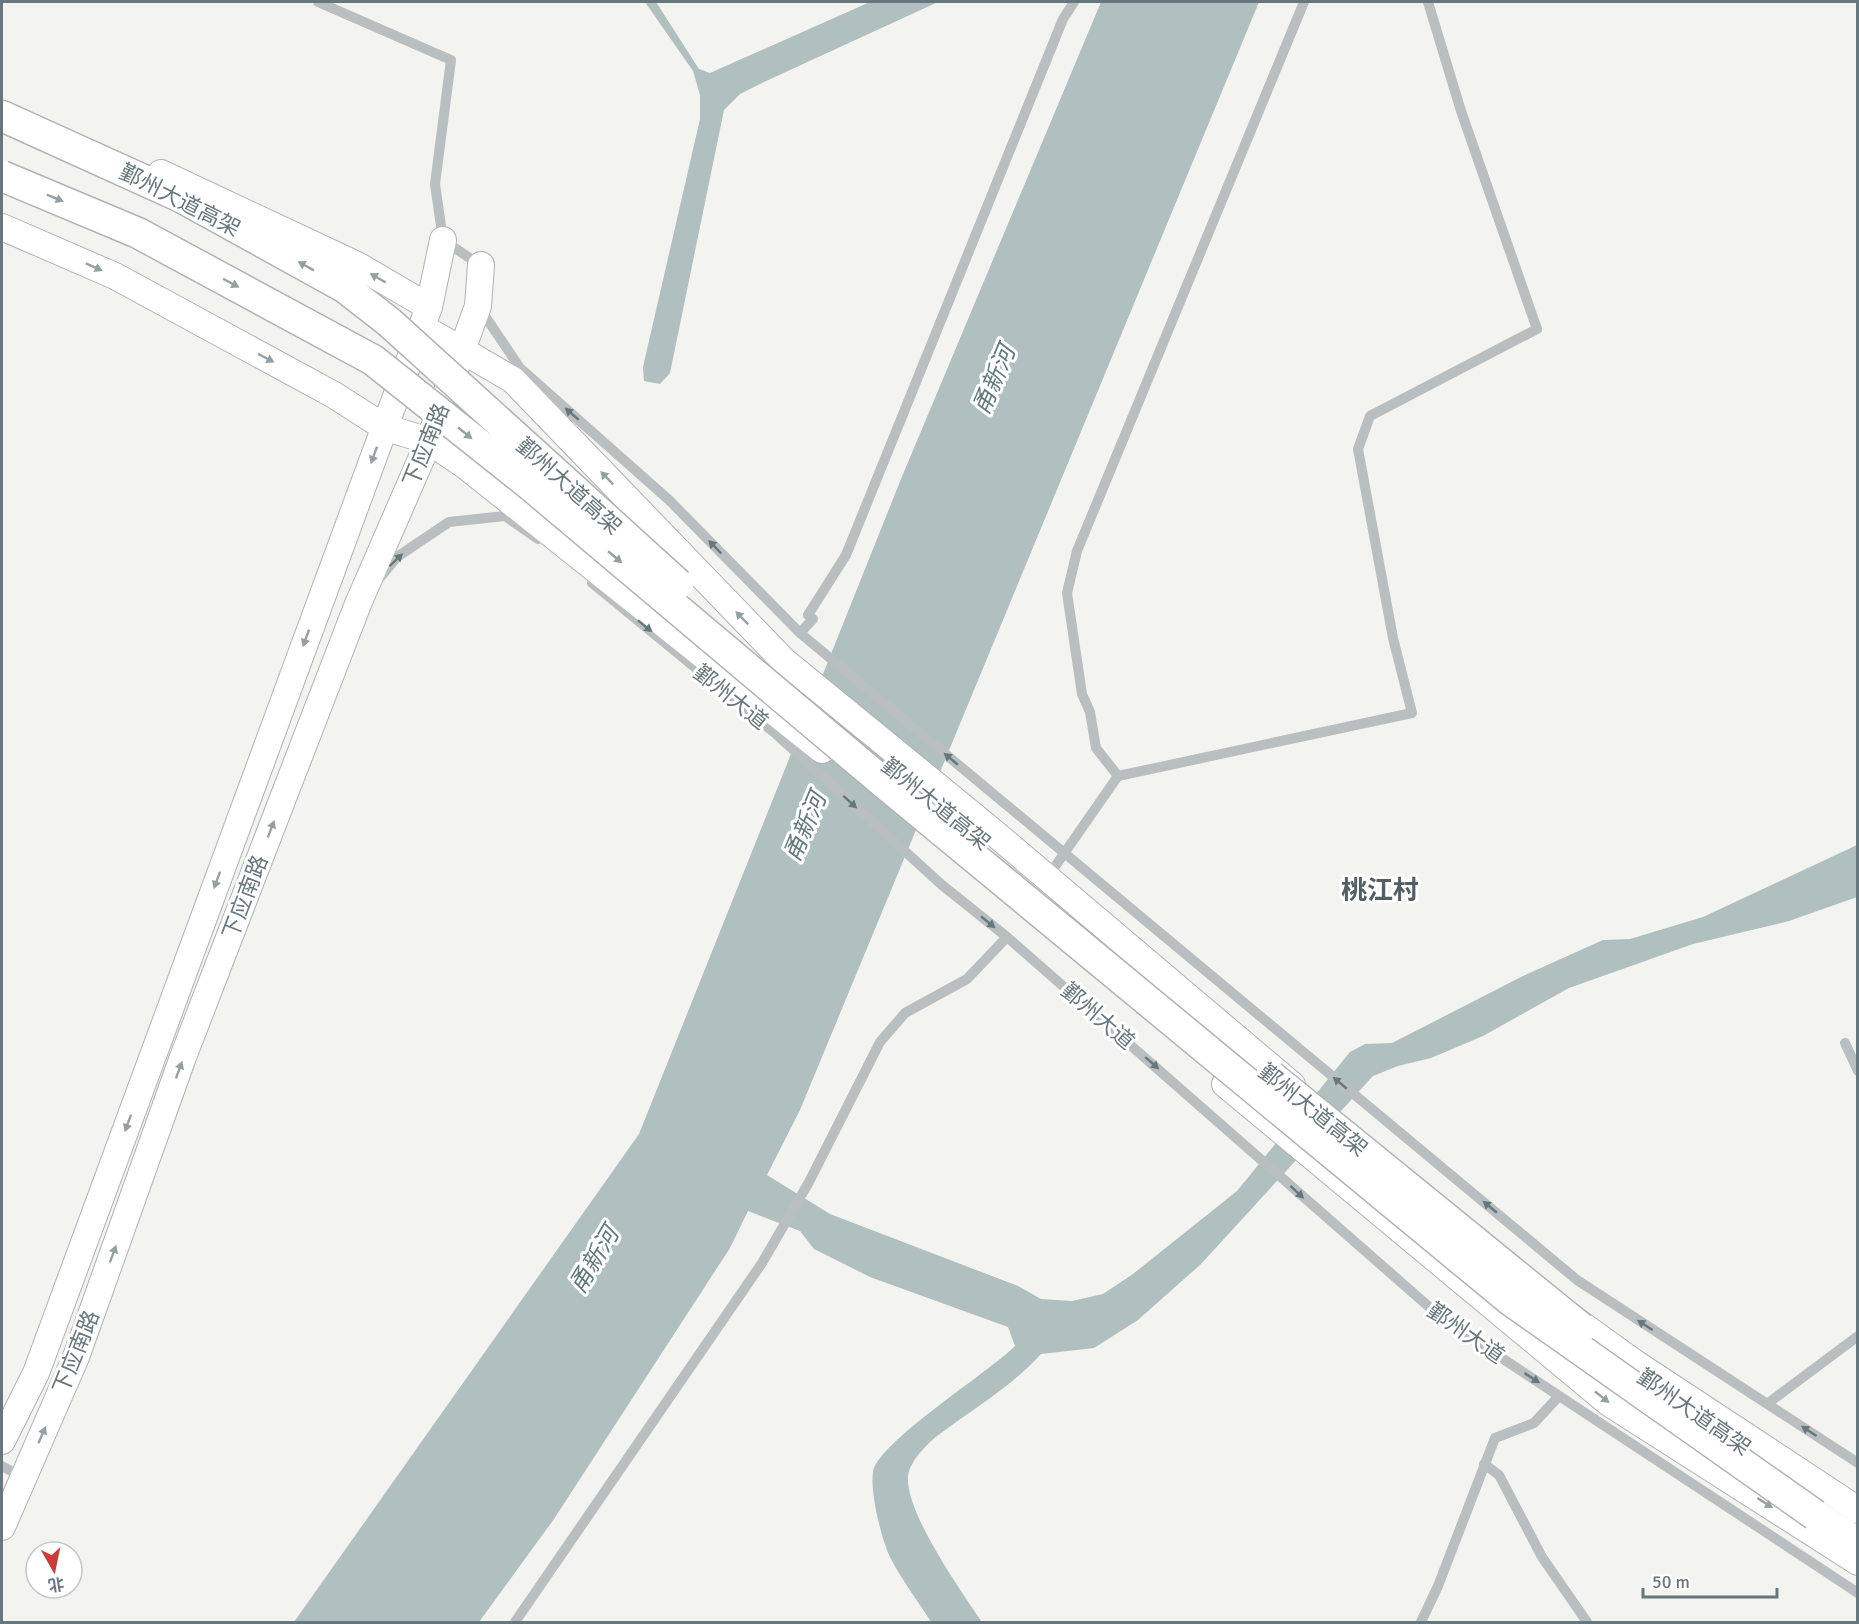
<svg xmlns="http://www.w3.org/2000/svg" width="1859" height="1624" font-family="Signika,'Noto Sans SC',sans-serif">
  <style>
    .water { fill: #b0bfbf }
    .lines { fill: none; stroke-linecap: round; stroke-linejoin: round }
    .major-casing { stroke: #adb2b4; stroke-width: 28 }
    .highway-casing { stroke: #afb3b4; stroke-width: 33 }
    .minor { stroke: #b9bec0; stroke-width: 10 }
    .major { stroke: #fff; stroke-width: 26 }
    .highway { stroke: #fff; stroke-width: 30 }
    .highway-bridge-casing { stroke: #afb3b4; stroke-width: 33; stroke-linecap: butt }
    .highway-bridge { stroke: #fff; stroke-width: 30 }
    .oneway { fill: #94a0a4 }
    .oneway2 { fill: #66787d }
    .labels { text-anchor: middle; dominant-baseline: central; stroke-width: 6; stroke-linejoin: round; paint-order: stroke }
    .street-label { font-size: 22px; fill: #66787d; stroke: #fff }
    .water-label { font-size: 24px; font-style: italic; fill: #63797b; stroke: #fff }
    .quarter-label { font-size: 26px; font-weight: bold; fill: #536063; stroke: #fff }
  </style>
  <rect width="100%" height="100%" fill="#f3f3f0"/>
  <path class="water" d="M645,2h11l43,67 11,4 160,-71h68l-174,80 -24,12 -16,16 -54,263 -10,11 -16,-3 -1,-14 57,-248v-24l-7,-24z
    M1101,2h158l-459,1108 -33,65 63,39 188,72 23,13 31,2 31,-7 30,-20 104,-83 113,-139 15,-8 27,-1 131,-67 80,-36 27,-1 73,-22 154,-72v52l-68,24 -96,23 -124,44 -86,48 -52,22 -33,8 -25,10 -172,188 -63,56 -44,28 -53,6c-30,33 -68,55 -104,82 -11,9 -27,25 -29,40 -3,36 53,115 74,146h-51c-13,-21 -30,-43 -41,-65 -9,-19 -20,-65 -17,-85 5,-30 115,-99 142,-126l-7,-19 -138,-50 -56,-28 -14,-18 -52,-20 -18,37 -176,271 -75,103h-185l345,-488 262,-655z"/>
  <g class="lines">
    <defs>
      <path id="major" d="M161,173l196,92 72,42
        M2,227l113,49 219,119 50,32 45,14 38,26 355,283
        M422,327l91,53 270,280 203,166 306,259
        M1225,1084l384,319 249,159
        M1567,1314l68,49 223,147
        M2,1441l34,-68 393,-1066 14,-67
        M2,1527l74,-170 107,-300 175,-453 71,-163 49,-135 3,-41"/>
      <path id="highway" d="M2,116l179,81 163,90 45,35
        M1815,1515l43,28"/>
    </defs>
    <use href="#major" class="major-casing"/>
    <use href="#highway" class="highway-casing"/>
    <path class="minor" d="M318,2l133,58 -16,124 8,56 37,25
      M479,307l41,61 149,132 131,133 777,647 281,183
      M378,580l19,-23 52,-35 56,-6 33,23
      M592,583l184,151 166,151 65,52 437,383 414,273
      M800,633l13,-14 -5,-4 38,-60 217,-536 11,-17
      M1118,776l-22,-28 -6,-36 -8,-18 -15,-101 10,-42 227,-549
      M1047,878l71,-102 294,-63 -19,-75 -35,-189 12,-33 167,-87 -76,-218 -33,-109
      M1845,1043l13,28
      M1767,1404l91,-68
      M1484,1464l15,11 43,82 45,65
      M2,1466l21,12
      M515,1622l247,-359 47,-81 71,-140 25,-29 62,-34 40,-42
      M1421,1622l17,-36 57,-148 39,-15 25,-27"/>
    <use href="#major" class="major"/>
    <use href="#highway" class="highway"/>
    <defs>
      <path id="highway-bridge" d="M2,176l136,57 235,127 157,125 354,298 626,517 305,215
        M389,322l289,262
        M1271,1076l310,252"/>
    </defs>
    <use href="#highway-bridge" class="highway-bridge-casing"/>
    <use href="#highway-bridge" class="highway-bridge"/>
  </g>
  <defs><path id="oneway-solid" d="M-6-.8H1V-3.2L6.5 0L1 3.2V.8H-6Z" transform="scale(1.5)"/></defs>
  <g class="oneway">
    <use href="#oneway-solid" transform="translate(55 198) rotate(23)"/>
    <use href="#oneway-solid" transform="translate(306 266) rotate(-151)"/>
    <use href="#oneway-solid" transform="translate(94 267) rotate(24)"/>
    <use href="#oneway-solid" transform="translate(378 278) rotate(-150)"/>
    <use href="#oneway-solid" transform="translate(231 283) rotate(28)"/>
    <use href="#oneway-solid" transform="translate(266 358) rotate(28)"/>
    <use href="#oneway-solid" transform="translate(465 433) rotate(39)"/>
    <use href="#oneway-solid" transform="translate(374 455) rotate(110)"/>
    <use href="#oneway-solid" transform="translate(607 478) rotate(-134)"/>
    <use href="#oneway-solid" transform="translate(615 557) rotate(40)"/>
    <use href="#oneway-solid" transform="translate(742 618) rotate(-134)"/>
    <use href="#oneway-solid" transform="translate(306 638) rotate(110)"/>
    <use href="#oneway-solid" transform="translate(271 829) rotate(-69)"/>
    <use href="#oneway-solid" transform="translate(217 880) rotate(110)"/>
    <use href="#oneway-solid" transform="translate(179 1070) rotate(-70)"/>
    <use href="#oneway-solid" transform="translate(128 1123) rotate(110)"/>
    <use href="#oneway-solid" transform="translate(113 1254) rotate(-70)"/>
    <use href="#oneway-solid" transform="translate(1602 1397) rotate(38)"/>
    <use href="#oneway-solid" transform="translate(42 1435) rotate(-66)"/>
    <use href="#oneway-solid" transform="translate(1765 1503) rotate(33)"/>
  </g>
  <g class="oneway2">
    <use href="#oneway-solid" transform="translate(572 414) rotate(-139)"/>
    <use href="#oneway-solid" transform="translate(715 547) rotate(-134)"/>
    <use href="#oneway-solid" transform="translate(396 560) rotate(-44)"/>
    <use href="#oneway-solid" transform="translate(645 626) rotate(39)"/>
    <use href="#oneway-solid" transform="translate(951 759) rotate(-140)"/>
    <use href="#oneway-solid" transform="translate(850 802) rotate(42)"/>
    <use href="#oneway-solid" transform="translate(988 922) rotate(39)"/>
    <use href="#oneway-solid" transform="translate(1152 1063) rotate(41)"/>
    <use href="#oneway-solid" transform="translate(1340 1083) rotate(-140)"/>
    <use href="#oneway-solid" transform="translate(1297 1192) rotate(43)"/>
    <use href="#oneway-solid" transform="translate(1490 1207) rotate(-140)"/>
    <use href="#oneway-solid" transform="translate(1645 1325) rotate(-147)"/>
    <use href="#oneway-solid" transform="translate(1532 1378) rotate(33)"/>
    <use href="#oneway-solid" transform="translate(1809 1431) rotate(-147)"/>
  </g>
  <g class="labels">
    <g class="street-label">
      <text transform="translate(180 200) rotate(27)">鄞州大道高架</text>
      <text transform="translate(426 445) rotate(-68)">下应南路</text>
      <text transform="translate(569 486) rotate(42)">鄞州大道高架</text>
      <text transform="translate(731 697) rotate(39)">鄞州大道</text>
      <text transform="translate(936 804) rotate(39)">鄞州大道高架</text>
      <text transform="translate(245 897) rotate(-69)">下应南路</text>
      <text transform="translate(1098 1016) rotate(41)">鄞州大道</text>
      <text transform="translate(1313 1110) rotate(39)">鄞州大道高架</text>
      <text transform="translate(1466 1333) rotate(35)">鄞州大道</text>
      <text transform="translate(76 1352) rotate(-68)">下应南路</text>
      <text transform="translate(1694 1412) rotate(35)">鄞州大道高架</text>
    </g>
    <g class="water-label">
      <text transform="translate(994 380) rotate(-67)">甬新河</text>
      <text transform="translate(805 827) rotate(-67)">甬新河</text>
      <text transform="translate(594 1260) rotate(-59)">甬新河</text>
    </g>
    <g class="quarter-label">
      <text x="1380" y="891">桃江村</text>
    </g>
  </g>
  <rect width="1859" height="1624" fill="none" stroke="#66787d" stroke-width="6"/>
  <g transform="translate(54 1570) rotate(171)"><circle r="28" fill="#ffffff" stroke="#c2c9cb" stroke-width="1.5"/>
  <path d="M0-4.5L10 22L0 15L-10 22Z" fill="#cb3b39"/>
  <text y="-9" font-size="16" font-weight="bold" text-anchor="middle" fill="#66787d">北</text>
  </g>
  <path d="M1643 1588v9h134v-9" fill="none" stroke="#66787d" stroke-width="3"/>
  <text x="1652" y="1588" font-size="18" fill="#66787d" stroke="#ffffff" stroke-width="4.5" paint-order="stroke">50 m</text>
</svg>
